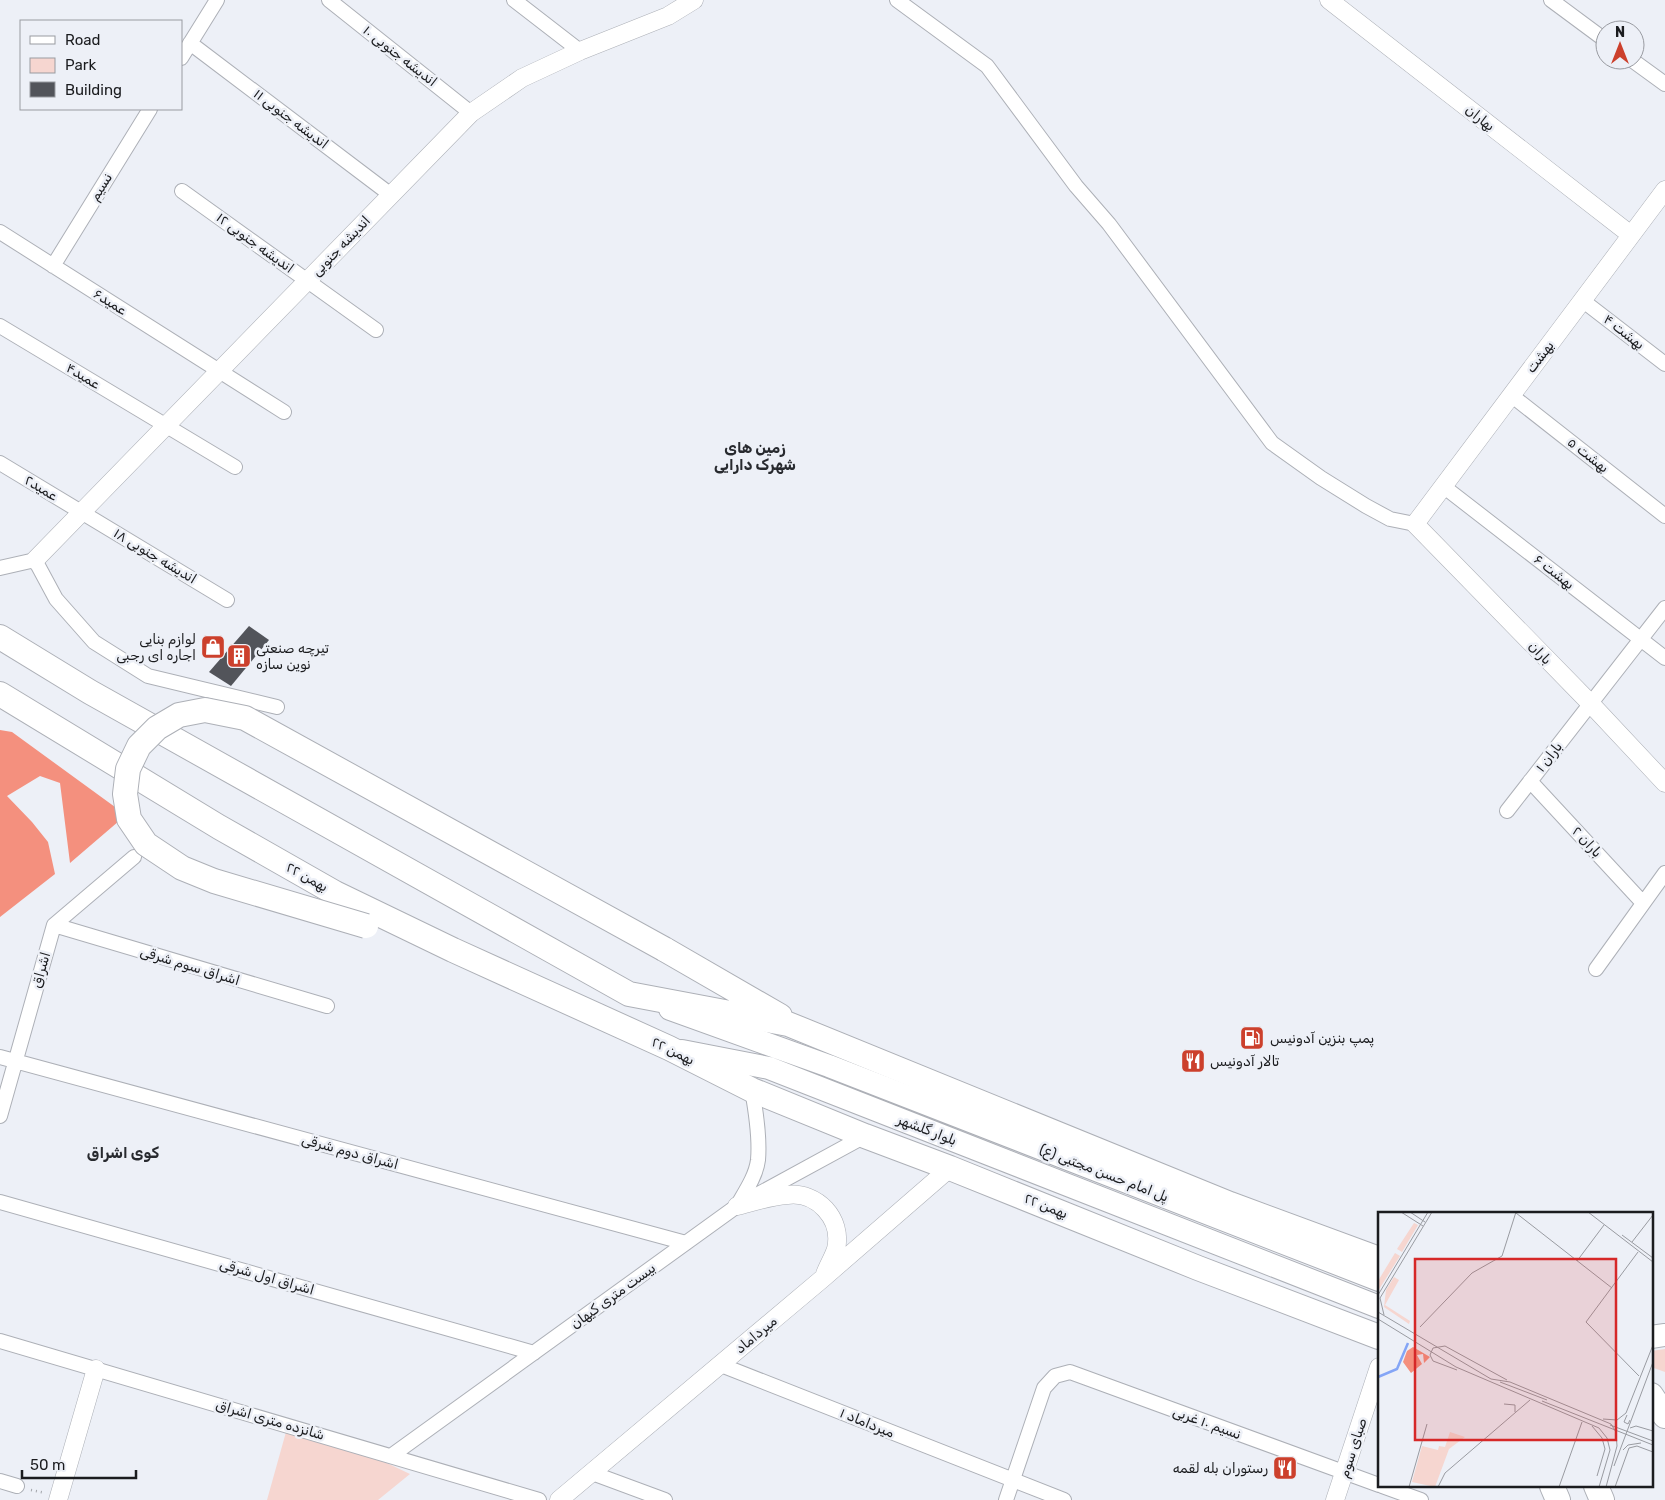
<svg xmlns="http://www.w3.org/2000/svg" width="1665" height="1500" font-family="Rubik,'Noto Naskh Arabic',sans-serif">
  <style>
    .green { fill: #f6d6d0 }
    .forest { fill: #f4907e }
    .building { fill: #52545a }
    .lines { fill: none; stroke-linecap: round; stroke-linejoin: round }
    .minor-casing { stroke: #adb0b7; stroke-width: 16 }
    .tertiary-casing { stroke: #adb0b7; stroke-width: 19 }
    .primary-casing { stroke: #adb0b7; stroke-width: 24 }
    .trunk-casing { stroke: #adb0b7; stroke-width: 26 }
    .path { stroke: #a2a5aa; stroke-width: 2.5; stroke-dasharray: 1 4; stroke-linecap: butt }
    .minor { stroke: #fff; stroke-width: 14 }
    .tertiary { stroke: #fff; stroke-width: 18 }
    .primary { stroke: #fff; stroke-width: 22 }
    .trunk { stroke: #fff; stroke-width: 24 }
    .trunk-bridge-casing { stroke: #adb0b7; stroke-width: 26; stroke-linecap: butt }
    .trunk-bridge { stroke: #fff; stroke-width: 24 }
    .labels { text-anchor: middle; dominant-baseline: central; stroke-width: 5; stroke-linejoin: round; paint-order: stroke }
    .street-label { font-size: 14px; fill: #1b1c1f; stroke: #edf0f7 }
    .poi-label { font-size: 14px; fill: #1b1c1f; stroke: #edf0f7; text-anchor: start }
    .neighbourhood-label { font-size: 15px; font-weight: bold; fill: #282a2f; stroke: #edf0f7 }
    .inset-river { fill: none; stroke: #84a5f6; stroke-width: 2.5 }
    .inset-road { fill: none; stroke: #999ba1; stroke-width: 1 }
    .view { fill: #d62828; fill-opacity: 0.15; stroke: #d62828; stroke-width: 2.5 }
    .inset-edge { fill: none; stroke: #1b1c1f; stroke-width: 2.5 }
  </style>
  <rect width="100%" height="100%" fill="#edf0f7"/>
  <path class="green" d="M1665,1349v23l-14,-5v-16z
    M286,1432l86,24 38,18 -32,26h-111z"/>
  <path class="forest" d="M0,730l12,2 114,83 -56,48 -10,-80 -20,-7 -33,20 25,26 16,20 7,32 -55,43z"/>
  <path class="building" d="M249,626l20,14 -38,46 -22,-14z"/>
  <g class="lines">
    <defs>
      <path id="minor" d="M329,0l142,113
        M514,0l66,51
        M897,0l90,66 89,120 33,38 163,219 49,35 45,28 24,13 25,5
        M1551,0l54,40
        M190,43l201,152
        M181,58l36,-58
        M1632,60l33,24
        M182,191l194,139
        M0,232l284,180
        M53,266l97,-157
        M1582,300l83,64
        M0,326l235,141
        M1511,395l154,121
        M0,463l227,137
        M1443,486l222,172
        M0,568l35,-8 21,39 38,43 54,34 129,31
        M1530,781l113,122
        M1507,811l158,-203
        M54,925l273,81
        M1596,969l69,-96
        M0,1057l686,186
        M0,1116l54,-191 80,-68
        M753,1197l112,-61
        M0,1202l534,151
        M0,1341l539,159
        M721,1365l343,135
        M391,1456l346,-250c8,-14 19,-30 21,-46 2,-22 -2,-48 -6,-70
        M592,1473l73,27
        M0,1481l17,5
        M1382,1486l39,14
        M1006,1500l38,-112 11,-12 15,-4 309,113"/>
      <path id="tertiary" d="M1329,0l302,235
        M1665,190l-250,334 175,179 75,80
        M35,560l436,-447 51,-35 58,-27 88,-35 26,-16
        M737,1206c16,-4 34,-10 50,-11 30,-4 56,24 49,54 -3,9 -8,17 -11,25
        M58,1500l38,-131
        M559,1500l263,-221 128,-111
        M1335,1500l44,-133"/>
      <path id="primary" d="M670,1009l159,57 550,214
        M682,1051l87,17 610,239
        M1651,1337l14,-2"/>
      <path id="trunk" d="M0,637l90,55 539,302 159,30 442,180 149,55
        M0,694l219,133 116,66 118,57 216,98 83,42 113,46 85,32 248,100 181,69
        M664,949l116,67
        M1651,1395l14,21
        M1552,1486l6,14
        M1596,1486l6,14"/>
    </defs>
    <use href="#minor" class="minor-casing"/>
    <use href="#tertiary" class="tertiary-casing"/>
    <use href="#primary" class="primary-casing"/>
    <use href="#trunk" class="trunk-casing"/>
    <path class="path" d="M31,1490l14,3"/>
    <use href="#minor" class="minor"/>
    <use href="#tertiary" class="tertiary"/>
    <use href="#primary" class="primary"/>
    <use href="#trunk" class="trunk"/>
    <defs>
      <path id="trunk-bridge" d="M366,926l-152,-45 -32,-13 -36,-24 -17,-25 -4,-25 3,-25 11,-23 18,-18 22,-13 26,-5 40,8 419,231"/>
    </defs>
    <use href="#trunk-bridge" class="trunk-bridge-casing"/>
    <use href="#trunk-bridge" class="trunk-bridge"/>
  </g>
  <defs>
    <symbol id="shop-square" viewBox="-11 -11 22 22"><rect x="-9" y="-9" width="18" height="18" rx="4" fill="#cc402c" stroke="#edf0f7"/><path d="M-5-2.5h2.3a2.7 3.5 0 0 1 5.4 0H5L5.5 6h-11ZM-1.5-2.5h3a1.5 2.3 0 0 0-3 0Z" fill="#fff"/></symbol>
    <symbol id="building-square" viewBox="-11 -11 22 22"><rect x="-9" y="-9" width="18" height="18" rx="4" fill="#cc402c" stroke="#edf0f7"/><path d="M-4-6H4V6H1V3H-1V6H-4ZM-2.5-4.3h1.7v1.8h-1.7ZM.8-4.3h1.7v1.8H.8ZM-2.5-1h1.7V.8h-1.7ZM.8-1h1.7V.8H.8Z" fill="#fff"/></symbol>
    <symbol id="fuel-square" viewBox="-11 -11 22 22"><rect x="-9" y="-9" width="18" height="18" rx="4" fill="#cc402c" stroke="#edf0f7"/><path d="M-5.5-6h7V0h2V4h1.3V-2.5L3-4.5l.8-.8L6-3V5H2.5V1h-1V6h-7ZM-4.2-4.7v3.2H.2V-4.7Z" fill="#fff"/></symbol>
    <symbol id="restaurant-square" viewBox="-11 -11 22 22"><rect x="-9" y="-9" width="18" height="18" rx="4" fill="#cc402c" stroke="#edf0f7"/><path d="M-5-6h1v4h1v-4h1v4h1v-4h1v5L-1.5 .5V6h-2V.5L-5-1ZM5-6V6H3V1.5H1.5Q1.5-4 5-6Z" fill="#fff"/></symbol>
  </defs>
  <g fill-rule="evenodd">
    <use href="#shop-square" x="199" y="633" width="28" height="28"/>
    <use href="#building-square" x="225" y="642" width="28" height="28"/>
    <use href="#fuel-square" x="1238" y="1024" width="28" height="28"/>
    <use href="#restaurant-square" x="1179" y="1047" width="28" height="28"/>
    <use href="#restaurant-square" x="1271" y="1454" width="28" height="28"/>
  </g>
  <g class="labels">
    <g class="street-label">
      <text transform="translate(400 56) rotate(38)">اندیشه جنوبی ۱۰</text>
      <text transform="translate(1480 118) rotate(38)">بهاران</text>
      <text transform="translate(291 119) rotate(37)">اندیشه جنوبی ۱۱</text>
      <text transform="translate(101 187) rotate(-58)">نسیم</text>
      <text transform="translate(255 243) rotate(36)">اندیشه جنوبی ۱۲</text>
      <text transform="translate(341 246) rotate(-46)">اندیشه جنوبی</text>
      <text transform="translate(110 302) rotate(32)">عمید۶</text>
      <text transform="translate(1624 332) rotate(38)">بهشت ۴</text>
      <text transform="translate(1540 357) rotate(-53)">بهشت</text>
      <text transform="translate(83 376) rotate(31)">عمید۴</text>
      <text transform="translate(1588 455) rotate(38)">بهشت ۵</text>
      <text transform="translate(41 488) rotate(31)">عمید۲</text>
      <text transform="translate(155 556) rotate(31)">اندیشه جنوبی ۱۸</text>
      <text transform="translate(1554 572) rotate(38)">بهشت ۶</text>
      <text transform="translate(1540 653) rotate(46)">باران</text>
      <text transform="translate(1549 757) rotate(-52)">باران ۱</text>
      <text transform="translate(1587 842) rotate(47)">باران ۲</text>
      <text transform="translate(307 877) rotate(29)">۲۲ بهمن</text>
      <text transform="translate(190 966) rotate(17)">اشراق سوم شرقی</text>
      <text transform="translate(41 970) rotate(-74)">اشراق</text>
      <text transform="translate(673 1051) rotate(26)">۲۲ بهمن</text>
      <text transform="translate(927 1130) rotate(21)">بلوار گلشهر</text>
      <text transform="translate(350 1152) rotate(15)">اشراق دوم شرقی</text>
      <text transform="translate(1104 1173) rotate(21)">پل امام حسن مجتبی (ع)</text>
      <text transform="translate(1046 1206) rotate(22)">۲۲ بهمن</text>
      <text transform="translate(267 1277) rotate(16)">اشراق اول شرقی</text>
      <text transform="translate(613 1296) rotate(-36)">بیست متری کیهان</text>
      <text transform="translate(756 1335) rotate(-40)">میرداماد</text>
      <text transform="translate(270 1420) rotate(16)">شانزده متری اشراق</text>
      <text transform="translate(867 1423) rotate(22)">میرداماد ۱</text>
      <text transform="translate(1207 1423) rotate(20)">نسیم ۱۰ غربی</text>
      <text transform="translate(1353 1448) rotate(-72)">صبای سوم</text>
    </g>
    <g class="poi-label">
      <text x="196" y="639" text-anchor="end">لوازم بنایی<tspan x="196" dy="16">اجاره ای رجبی</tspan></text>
      <text x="256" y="648">تیرچه صنعتی<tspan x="256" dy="16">نوین سازه</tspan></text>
      <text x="1270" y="1038">پمپ بنزین آدونیس</text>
      <text x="1210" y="1061">تالار آدونیس</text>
      <text x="1268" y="1468" text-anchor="end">رستوران بله لقمه</text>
    </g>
    <g class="neighbourhood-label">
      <text x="755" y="448">زمین های<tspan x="755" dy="17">شهرک دارایی</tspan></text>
      <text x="123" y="1153">کوی اشراق</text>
    </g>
  </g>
  <g transform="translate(1378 1212)">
    <rect width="275" height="275" fill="#edf0f7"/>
    <path d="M36,11l4,2 -16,27 -5,-3zM17,41l5,3 -22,35v-10zM16,65l5,3 -14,25 25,16 -1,3 -25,-17 2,-17zM72,220l15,5 -16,12 -14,38 -23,-5 10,-36 16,4 1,-4 6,1z" fill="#f6d6d0"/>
    <path d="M35,135l17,10 -6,6 -1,-9 -6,1 5,9 -11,9 -8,-11 4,-11z" fill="#f4907e"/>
    <path class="inset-river" d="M0,165l19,-8 11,-26"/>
    <path class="inset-road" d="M23,0l22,14M32,0l15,10M210,0l65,50M138,1l96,75M244,23l31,23M254,30l21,-27M260,40l-52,70 53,54M199,49l27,-36M0,83l50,-83M0,100l113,67 19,3 101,42 5,8 1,14 -11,41M6,103l-4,-17 52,-86M0,107l78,48 143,61 8,10 3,12 -11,37M42,115l52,-54 30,-17 14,-44M79,158l-24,-9 -3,-6 3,-7 12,-2 62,34M122,170l47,18M164,189l111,44M126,192l11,1v7M249,203l-3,7 4,2 2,-4M225,207l14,1 9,-7 27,-68M232,213l43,16M214,214l10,12 3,11 -8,27M252,216l6,-2 17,5M245,238l5,-5 13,-2M236,254l39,-104M31,275l18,-63M60,275l7,-14 85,-73M181,275l23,-65M237,275l14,-39 8,-2 16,6"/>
    <path class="view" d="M37,47h201v181h-201z"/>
    <rect width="275" height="275" class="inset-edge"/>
  </g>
  <rect x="20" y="20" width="162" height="90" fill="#edf0f7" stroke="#999ba1"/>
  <rect x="30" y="36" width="25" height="8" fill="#ffffff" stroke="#999ba1"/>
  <text x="65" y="45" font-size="15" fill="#1b1c1f">Road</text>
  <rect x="30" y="58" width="25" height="15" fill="#f6d6d0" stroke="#999ba1"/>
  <text x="65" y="70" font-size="15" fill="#1b1c1f">Park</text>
  <rect x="30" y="82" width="25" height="15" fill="#52545a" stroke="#999ba1"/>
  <text x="65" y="95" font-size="15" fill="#1b1c1f">Building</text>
  <g transform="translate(1620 45)"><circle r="24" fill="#edf0f7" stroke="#999ba1"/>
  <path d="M0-4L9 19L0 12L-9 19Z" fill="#cc402c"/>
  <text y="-8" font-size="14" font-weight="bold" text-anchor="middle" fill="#1b1c1f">N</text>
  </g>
  <path d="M22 1470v8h114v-8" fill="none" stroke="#1b1c1f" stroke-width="2.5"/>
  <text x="30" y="1470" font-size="15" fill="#1b1c1f" stroke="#edf0f7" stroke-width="4" paint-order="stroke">50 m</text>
</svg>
